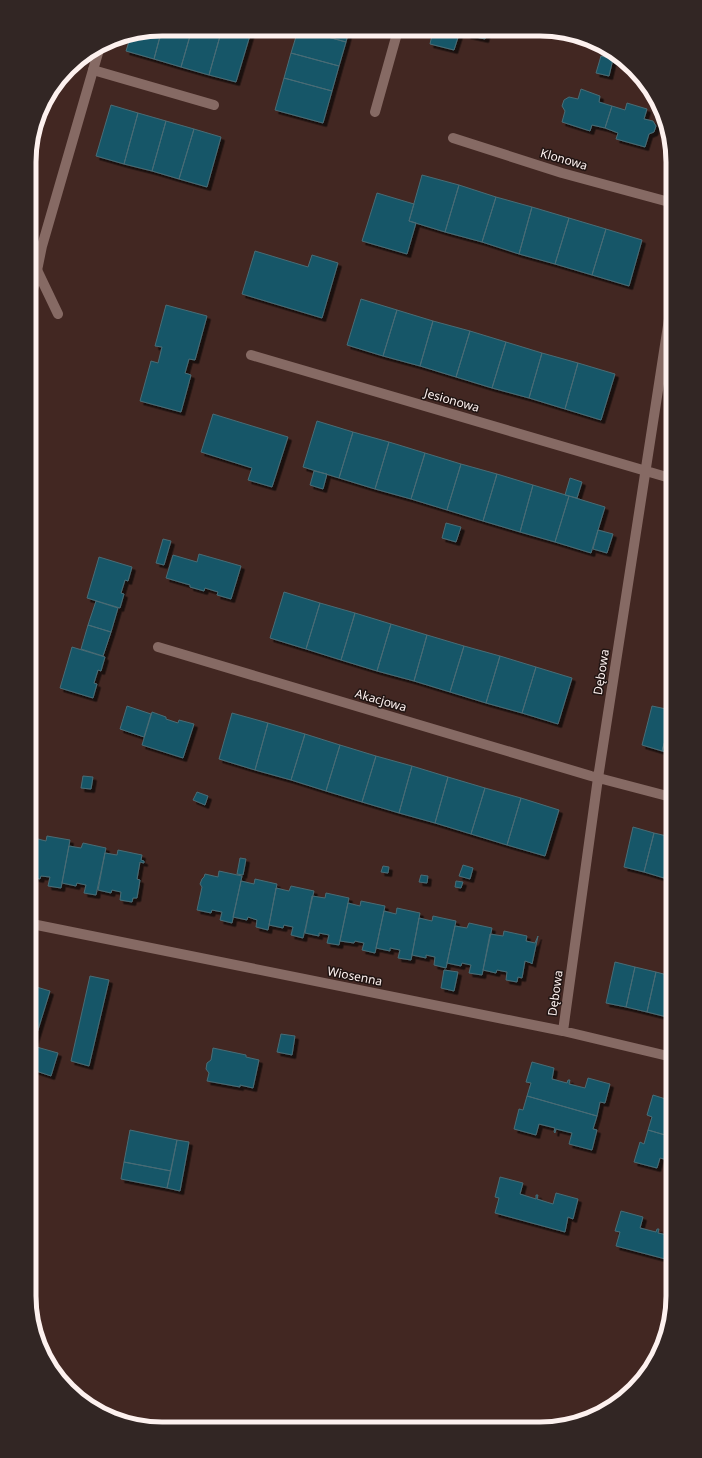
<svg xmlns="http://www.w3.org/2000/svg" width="702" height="1458" font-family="'Noto Sans',sans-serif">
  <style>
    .building { fill: #165767; stroke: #496c76; filter: url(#shadow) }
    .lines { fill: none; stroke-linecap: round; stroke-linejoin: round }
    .service { stroke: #866a64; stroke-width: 10 }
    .minor { stroke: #866a64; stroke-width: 10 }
    .labels { text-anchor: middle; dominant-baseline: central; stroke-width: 3; stroke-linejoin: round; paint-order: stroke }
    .street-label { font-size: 12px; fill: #fdf1ef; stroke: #201412 }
    .rim { fill: none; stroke: #fdf1ef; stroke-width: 5 }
  </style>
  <defs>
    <filter id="shadow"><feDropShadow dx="3.5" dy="3.5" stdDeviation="0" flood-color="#0009"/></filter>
  </defs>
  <rect width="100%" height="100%" fill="#422722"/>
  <path class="building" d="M162,29h30l-11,38 -27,-8z
    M162,29l-8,30 -28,-8 5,-16z
    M192,29h30l-13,46 -28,-8z
    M222,29h20l9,3 -15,50 -27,-7z
    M298,30h4l44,12 -7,24 -48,-13z
    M302,30h47l-3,12z
    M433,31h27l-6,19 -24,-6z
    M468,31h19l-2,8 -18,-4z
    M291,53l48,13 -7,25 -48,-13z
    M601,56l12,3 -4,17 -13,-3z
    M284,78l48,13 -9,32 -48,-13z
    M581,89l19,7 -1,6 13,4 -7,22 -13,-3 -2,6 -28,-9 3,-11 -3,-5 2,-6 5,-3 9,2z
    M44,101l-5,22h-2l6,-20z
    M627,103l20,6 -3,10 9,2 3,5 -2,6 -5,2 -4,13 -29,-8 2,-6 -13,-5 7,-22 13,4z
    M111,105l27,8 -14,51 -28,-8z
    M138,113l28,8 -14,50 -28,-7z
    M166,121l28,8 -15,50 -27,-8z
    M37,123h2l-7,26 -2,-1v-3z
    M194,129l27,8 -14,50 -28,-8z
    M422,175l37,10 -14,47 -36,-11z
    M459,185l37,12 -14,45 -37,-10z
    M377,193l37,11 -5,17 7,2 -9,31 -45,-13z
    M496,197l36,10 -13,47 -37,-12z
    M532,207l37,11 -14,46 -36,-10z
    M569,218l37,11 -14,46 -37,-11z
    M606,229l36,11 -13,46 -37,-11z
    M255,251l53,16 4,-12 26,8 -16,55 -80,-24z
    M361,299l36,11 -14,46 -36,-11z
    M166,305l41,11 -12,44 -6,-1 -4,14 6,2 -10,37 -41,-11 11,-40 7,2 4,-16 -7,-1z
    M397,310l36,11 -13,45 -37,-10z
    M433,321l37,10 -14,46 -36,-11z
    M470,331l36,11 -14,46 -36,-11z
    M506,342l36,11 -13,45 -37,-10z
    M542,353l36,10 -13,46 -36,-11z
    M578,363l37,11 -14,46 -36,-11z
    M213,414l75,23 -16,50 -24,-7 4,-12 -51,-16z
    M317,421l36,11 -14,46 -36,-11z
    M353,432l36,10 -14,47 -36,-11z
    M389,442l36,11 -14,46 -36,-10z
    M425,453l36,11 -14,46 -36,-11z
    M461,464l36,10 -14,47 -36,-11z
    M314,471l13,3 -4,15 -13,-4z
    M497,474l36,11 -13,47 -37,-11z
    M570,478l12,4 -5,16 -12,-3z
    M533,485l36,11 -14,46 -35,-10z
    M569,496l36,11 -14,46 -36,-11z
    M446,523l15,4 -5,15 -14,-4z
    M598,530l15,4 -6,19 -14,-4z
    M163,539l8,2 -7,24 -8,-2z
    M199,554l42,12 -10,33 -14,-4 1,-3 -13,-4 -1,3 -14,-4v-2l-24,-7 7,-23 24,7z
    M99,557l33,10 -4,14 -3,-1 -4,13 3,1 -4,14 -33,-10z
    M284,592l36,11 -14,46 -36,-11z
    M96,601l22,7 -7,24 -23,-7z
    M320,603l35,10 -14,47 -35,-11z
    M355,613l36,11 -14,47 -36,-11z
    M391,624l36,11 -13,46 -37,-10z
    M88,625l23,7 -8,24 -22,-7z
    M427,635l37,11 -14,46 -36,-11z
    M464,646l36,10 -14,47 -36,-11z
    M72,647l33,10 -4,14 -3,-1 -4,13 3,1 -4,14 -33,-10z
    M500,656l36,11 -14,46 -36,-10z
    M536,667l36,11 -14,46 -36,-11z
    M127,706l24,8 -7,23 -24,-8z
    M652,706l19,4v10l-9,31 -20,-6z
    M152,712l14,5v2l12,4 1,-3 15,4 -11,34 -41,-13z
    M232,713l36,10 -13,47 -36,-11z
    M671,720v33l-9,-2z
    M268,723l37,11 -14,46 -36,-10z
    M305,734l35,11 -14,46 -35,-11z
    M340,745l36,11 -14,46 -36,-11z
    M376,756l36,10 -13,47 -37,-11z
    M412,766l36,11 -13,46 -36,-10z
    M83,776l10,1 -2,12 -10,-1z
    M448,777l37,11 -14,46 -36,-11z
    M485,788l36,10 -14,47 -36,-11z
    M197,792l11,4 -3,9 -12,-5z
    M521,798l38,12 -14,46 -38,-11z
    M633,827l21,6 -10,39 -20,-5z
    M654,833l17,4v15l-7,26 -20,-6z
    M47,836l23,4 -9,48 -13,-2 2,-9 -9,-1 -1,3 -8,-2v-31l2,-8 12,3z
    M83,843l23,5 -10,47 -12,-2 2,-8 -9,-2 -1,3 -14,-3 7,-37 12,2z
    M118,850l24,5 -1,5 3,1v2l-4,-1 -3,17 3,1 -3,18h-4l-1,4 -12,-2 1,-8 -9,-2 -1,3 -13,-3 7,-37 12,2z
    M671,852v28l-7,-2z
    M240,858l6,1 -3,16 -6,-1z
    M463,865l10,3 -3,11 -11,-3z
    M383,866l6,1 -1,6 -7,-1z
    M219,871l23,5 -10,47 -12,-3 2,-8 -10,-2 -1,3 -14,-3 5,-23 -2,-3 2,-5 2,-2 1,-3 13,3z
    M421,875l7,1 -1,7 -8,-1z
    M255,879l22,5 -9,46 -12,-3 1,-7 -9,-3 -1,3 -14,-3 8,-36 13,3z
    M456,881l7,1 -2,6 -6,-1z
    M291,886l23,5 -11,47 -12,-3 2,-8 -9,-2 -1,3 -14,-3 7,-37 13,3z
    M326,893l23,5 -10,47 -12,-2 2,-8 -10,-2v3l-14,-3 7,-37 13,2z
    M361,901l24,5 -10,47 -13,-3 2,-7 -9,-2 -1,2 -14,-2 8,-38 12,3z
    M397,908l23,5 -9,47 -13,-2 2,-8 -10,-2v3l-14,-3 8,-37 12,3z
    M433,916l23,5 -10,47 -12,-3 1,-8 -9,-2v3l-14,-3 7,-37 13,3z
    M469,923l23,5 -10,47 -13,-2 2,-8 -9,-2 -1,3 -14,-3 8,-37 12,2z
    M504,931l23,5 -1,5 9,2 3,-7 -6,28 -1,-1 -6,-2 -3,17 -4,-1 -1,5 -11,-2 1,-8 -10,-2 -1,3 -13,-3 7,-36 13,2z
    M615,962l20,5 -9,40 -20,-4z
    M635,967l21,5 -9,40 -21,-5z
    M444,970l14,2 -4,19 -13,-3z
    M656,972l15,4 1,22 -5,19 -20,-5z
    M90,976l19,4 -20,86 -18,-5z
    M33,986l17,5 -17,55z
    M672,998v20l-5,-1z
    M281,1034l14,2 -3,19 -15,-3z
    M33,1046l25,7 -7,23 -18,-6z
    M213,1048l33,7v2l13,3 -6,28 -13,-3v2l-33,-6 2,-8 -3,-4 1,-6 4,-3z
    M532,1062l22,6 -2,11 15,4 1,-3h2l-1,4 16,4 3,-10 22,6 -5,19 -5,-1 -3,14 -70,-20 4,-13 -5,-1z
    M653,1095l19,6v36l-24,-7 4,-13 -5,-2z
    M527,1096l70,20 -4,13 4,1 -5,20 -23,-6 3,-11 -16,-4 -1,4 -1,-1 1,-4 -16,-4 -3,11 -22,-6 5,-20 4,1z
    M130,1130l47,10 -6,31 -47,-9z
    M648,1130l24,7v24l-12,-3 -3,10 -23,-6 6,-20 4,2z
    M177,1140l12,2 -9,49 -13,-3z
    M124,1162l47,9 -4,17 -46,-9z
    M500,1177l23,6 -3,11 16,5v-4h2l-1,4 16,5 3,-11 22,6 -5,20 -5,-2 -3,15 -70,-19 4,-15 -4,-1z
    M621,1211l22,6 -3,11 16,4 1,-3h2l-1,4 14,3 1,25 -57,-15 4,-14 -5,-1z"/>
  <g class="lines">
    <path class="service" d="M93,70l121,35
      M37,270l21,44"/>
    <path class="minor" d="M375,112l23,-82
      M453,138l109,35 107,29
      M32,295l10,-49 58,-200
      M251,355l419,123
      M158,647l433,129 80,21
      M32,924l531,107 109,26
      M563,1031l35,-253 71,-459"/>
  </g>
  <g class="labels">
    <g class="street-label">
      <text transform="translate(564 159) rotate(16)">Klonowa</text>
      <text transform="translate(452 400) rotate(16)">Jesionowa</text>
      <text transform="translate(601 672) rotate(-81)">Dębowa</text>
      <text transform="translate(381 700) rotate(16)">Akacjowa</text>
      <text transform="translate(355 976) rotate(11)">Wiosenna</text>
      <text transform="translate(555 993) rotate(-82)">Dębowa</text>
    </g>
  </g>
  <path d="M0 0H702V1458H0ZM162 36H540A126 126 0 0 1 666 162V1296A126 126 0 0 1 540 1422H162A126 126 0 0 1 36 1296V162A126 126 0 0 1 162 36Z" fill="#322624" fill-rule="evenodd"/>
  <path class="rim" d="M162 36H540A126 126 0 0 1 666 162V1296A126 126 0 0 1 540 1422H162A126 126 0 0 1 36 1296V162A126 126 0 0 1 162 36Z"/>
</svg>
